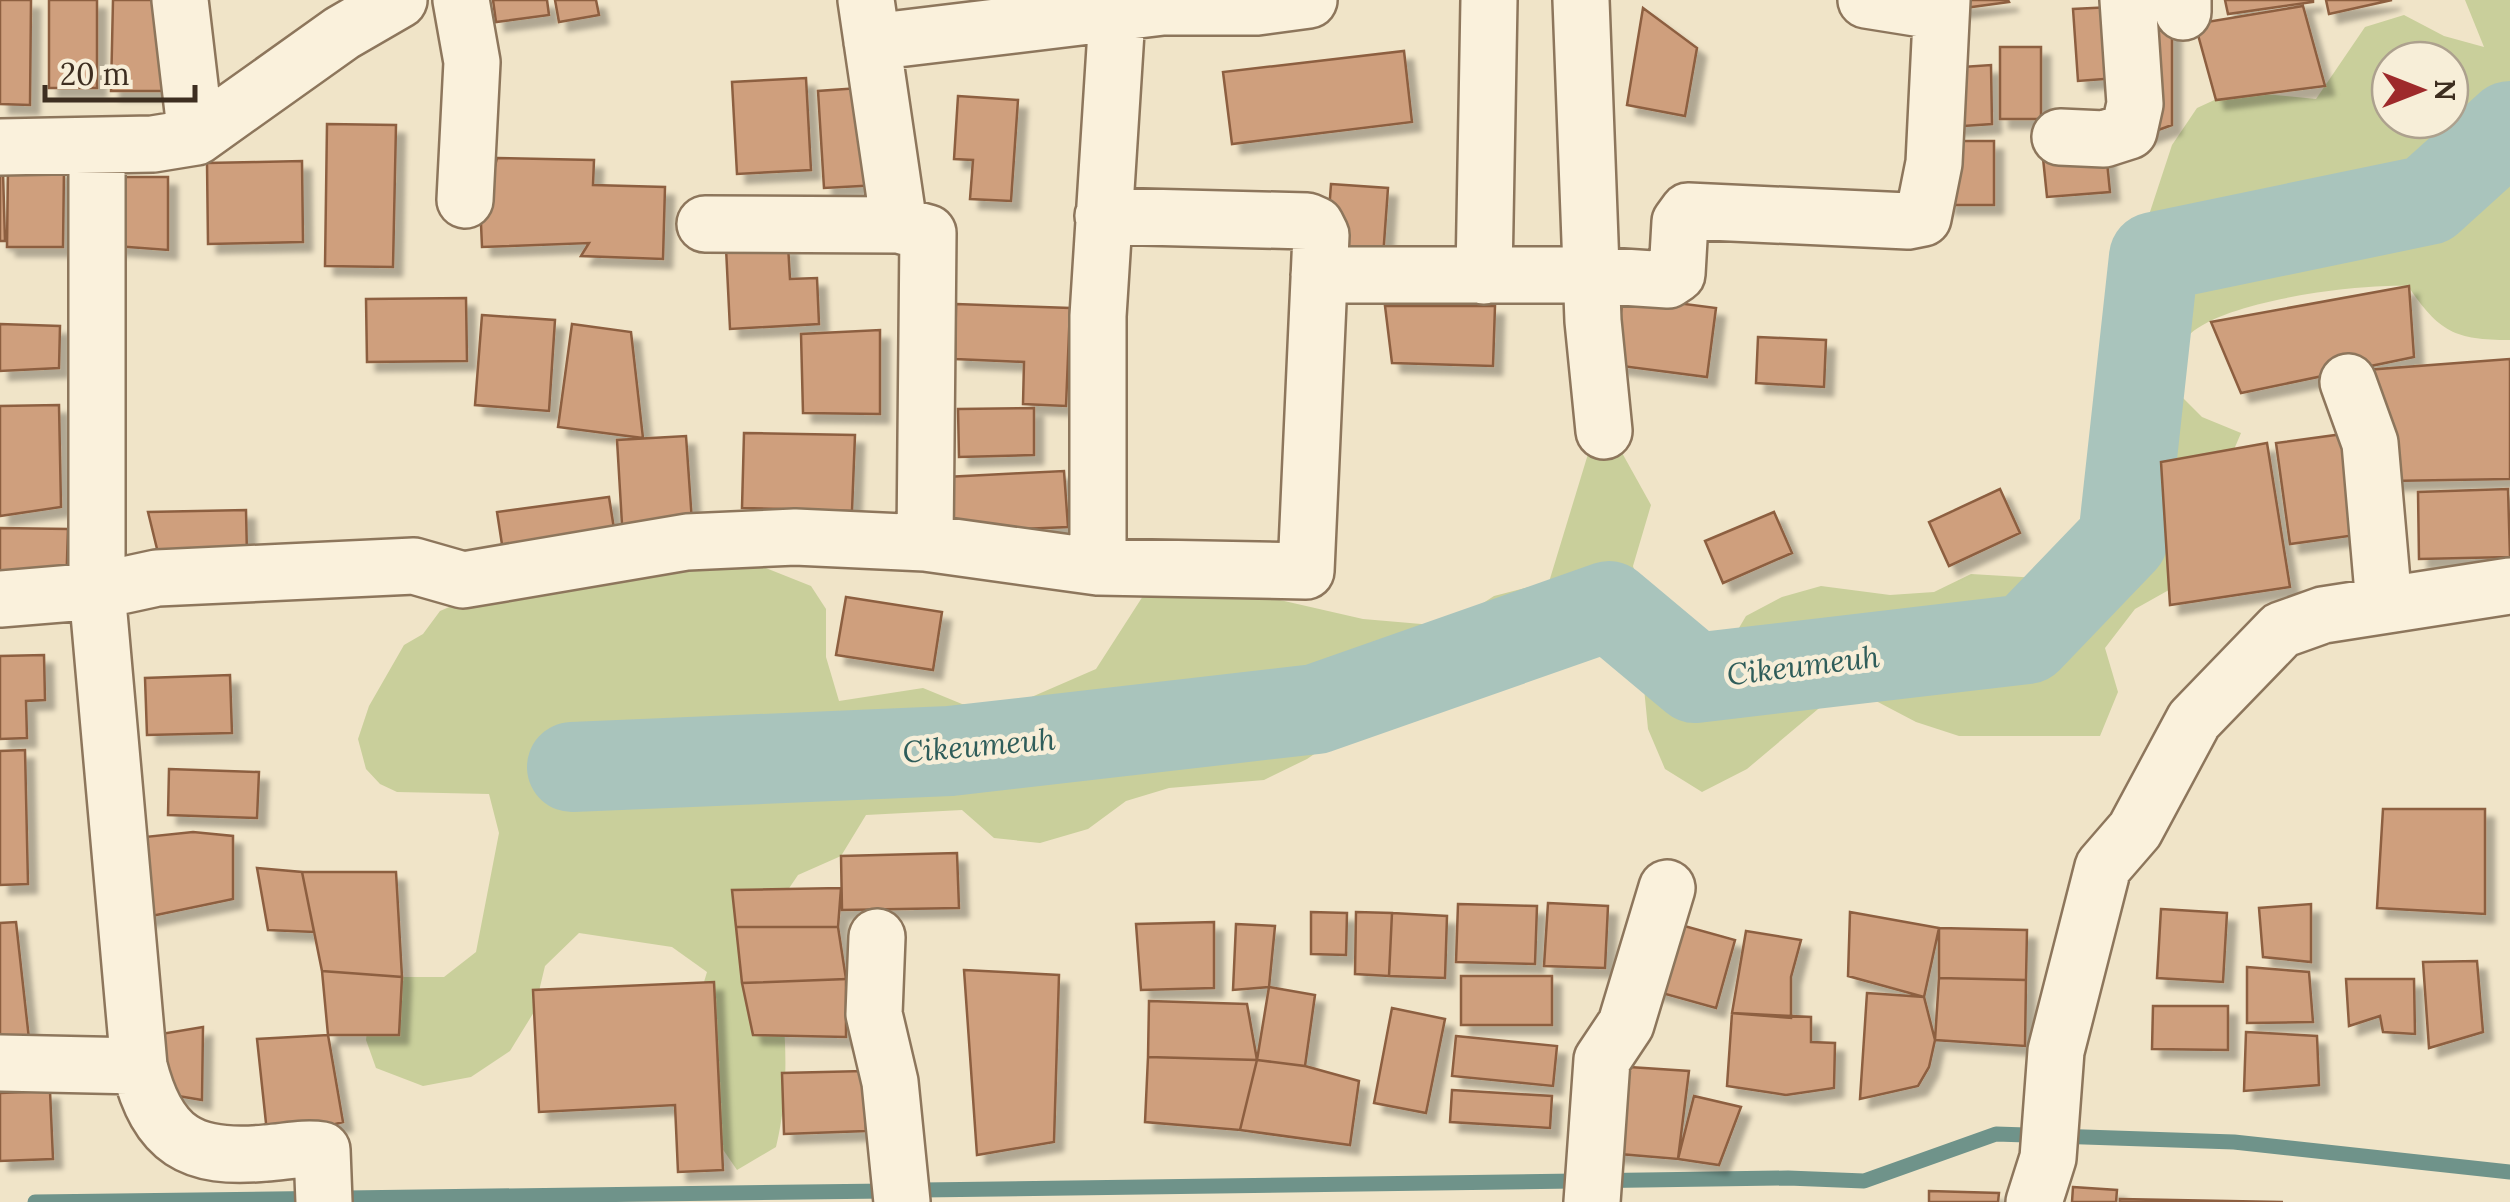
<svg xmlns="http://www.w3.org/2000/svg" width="2510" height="1202" font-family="Lora,serif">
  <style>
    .green { fill: #c9cf9b; fill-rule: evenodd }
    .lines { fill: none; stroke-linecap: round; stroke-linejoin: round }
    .stream { stroke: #6f938a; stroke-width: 15 }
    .river { stroke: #a9c4bc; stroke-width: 90 }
    .building { fill: #cf9f7d; stroke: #8d5f41; stroke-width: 2.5; filter: url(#shadow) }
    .minor-casing { stroke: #8d765c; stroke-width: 60 }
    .minor { stroke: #faf1dc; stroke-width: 55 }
    .labels { text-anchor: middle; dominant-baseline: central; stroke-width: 9; stroke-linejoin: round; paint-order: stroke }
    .water-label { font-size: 30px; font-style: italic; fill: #2f5d5a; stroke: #f7eed8 }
  </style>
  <defs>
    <filter id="shadow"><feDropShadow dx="9" dy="9" stdDeviation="2.5" flood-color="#0004"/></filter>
  </defs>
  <rect width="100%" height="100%" fill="#f0e4c8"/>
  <path class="green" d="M2465,0h45v340c-55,0 -71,-8 -102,-54 -50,-2 -181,14 -218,48 -11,9 -15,36 -21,50l33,33 39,16 -65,153 -41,23 -30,39 13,44 -18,44h-141l-43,-14 -40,-21 -52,3 -77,65 -45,23 -37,-23 -17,-40 -4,-41 -30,-31 -46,-4 -41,18 -95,9 -44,24 -81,55 -43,21 -95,8 -43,13 -38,28 -48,14 -46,-5 -32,-28 -96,5 -25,41 -43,19 -27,40c10,78 24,154 5,232l-39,23 -24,-35 -18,-123 12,-40 -35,-25 -93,-14 -34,33 -11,46 -24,39 -39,26 -48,9 -47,-18 -10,-28 4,-39 32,-24h42l32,-25 23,-119 -10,-39 -92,-2 -17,-8 -14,-15 -8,-30 11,-33 35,-61 19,-11 17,-23 28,-12 170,-28 120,-6 53,21 15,23v48l13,44 84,-13 39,16 42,5 92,-40 47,-73 41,-18 179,41 70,6 32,-10 29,-19 55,-14 39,-128 28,-12 35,63 -18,61 10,34 83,50 20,-34 36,-19 39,-11 69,9 44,-3 37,-18 85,5 37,-14 58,-56 -24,-126 12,-83 15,-43 -8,-33 26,-79 25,-37 37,-17 82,8 49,-72 39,-12 40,21 40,11zM2390,60h60v60h-60z"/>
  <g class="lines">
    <path class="stream" d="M922,1190l866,-12 76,3 132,-47 238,8 276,30
      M35,1202l852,-11"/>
    <path class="river" d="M572,767l378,-16 366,-42 293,-103 86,72 332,-39 96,-100 31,-282 274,-57 82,-74"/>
  </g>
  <path class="building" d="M0,0h31l-1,105 -30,-1z
    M49,0h48v88h-48z
    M113,0h59l-2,91h-59z
    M493,0h54l2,15 -53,7z
    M555,0h41l3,15 -40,7z
    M1956,0h52l1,2 -52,7z
    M2225,0h88v2l-85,12z
    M2326,0h66l-63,14z
    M2303,6l22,80 -109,14 -21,-76z
    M2112,7l5,71 -39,3 -5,-72z
    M1643,8l54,40 -12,68 -58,-11z
    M2172,18v107l-33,12 -1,-110z
    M2000,47h41v72h-41z
    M1404,51l8,71 -180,22 -9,-72z
    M1991,65l1,59 -43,3 -1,-59z
    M806,78l5,92 -74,4 -5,-92z
    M873,87l6,98 -55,3 -6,-97z
    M958,96l60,4 -7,101 -41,-2 3,-39 -19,-1z
    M327,124l69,1 -3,142 -68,-1z
    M1945,141h49v64h-48z
    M2106,152l4,40 -63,5 -4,-39z
    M497,158l97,2 -1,25 72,2 -2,72 -82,-3 8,-13 -107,4 -1,-23z
    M302,161l1,81 -95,2 -1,-81z
    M8,167l56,1 -1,79h-56z
    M0,172h3l2,69h-5z
    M105,177h63v73l-66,-5z
    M1331,184l57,4 -5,69 -57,-4z
    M788,245l2,34 27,-1 2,46 -89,5 -4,-81z
    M2409,286l5,71 -173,36 -30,-71z
    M1623,296l93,12 -9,69 -93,-12z
    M466,298l1,63 -100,1 -1,-63z
    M956,304l114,4 -4,98 -43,-2 1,-42 -69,-3z
    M1385,306h110l-2,60 -101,-3z
    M482,315l73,5 -6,91 -74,-6z
    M0,324l60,2 -1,42 -59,3z
    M572,324l59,8 12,106 -85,-11z
    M880,330v84l-77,-1 -2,-79z
    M1758,337l68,3 -2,47 -68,-4z
    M2510,359v120l-122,2 -22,-111z
    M59,405l2,102 -61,9v-110z
    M1034,408v47l-75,2 -1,-48z
    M744,433l111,2 -3,76 -110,-3z
    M2343,434l13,101 -66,9 -14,-101z
    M686,436l7,100 -70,5 -6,-101z
    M2267,443l23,144 -120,18 -9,-143z
    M1064,471l4,56 -119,5 -3,-55z
    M2000,489l20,44 -71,33 -20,-44z
    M2508,489l2,68 -91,2 -1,-67z
    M609,497l8,51 -112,16 -8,-52z
    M246,510l1,46 -88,1 -11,-45z
    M1774,512l18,41 -69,30 -18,-42z
    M0,528l68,1 -2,63h-66z
    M846,597l96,15 -9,58 -97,-15z
    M44,655l1,45 -19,1 1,37 -27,1v-83z
    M230,675l2,58 -85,2 -2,-57z
    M25,750l3,134 -28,1v-134z
    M169,769l90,3 -2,46 -89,-3z
    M2383,809h102v105l-108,-6z
    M193,832l40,4v63l-91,19 -7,-80z
    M957,853l2,55 -117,2 -1,-54z
    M257,868l45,4 12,60 -46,-2z
    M302,872h94l6,105 -80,-6z
    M841,888l-3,39h-102l-4,-37z
    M1548,903l60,3 -3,62 -61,-2z
    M1458,904l79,2 -2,58 -79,-2z
    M2311,904v58l-48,-5 -4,-49z
    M2161,909l66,4 -4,69 -66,-4z
    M1311,912l36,1 -1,42 -35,-1z
    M1356,912l36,1 -3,63 -34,-2z
    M1850,912l89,16 -15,69 -76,-21z
    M1392,913l55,3 -2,62 -56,-2z
    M16,922l14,126 -30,3v-128z
    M1214,922v66l-73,2 -5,-66z
    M1670,922l65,18 -19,68 -65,-18z
    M1236,924l39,2 -6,61 -36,3z
    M736,927h102l8,52 -104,4z
    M1939,928l88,2 -1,50 -87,-2z
    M1746,931l55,9 -10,37v41l-59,-5z
    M2477,961l6,71 -54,16 -6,-86z
    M2247,967l62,5 4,50 -66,1z
    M964,970l95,5 -5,167 -77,13z
    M322,971l80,6 -3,58h-71z
    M1461,976h91v49h-91z
    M1939,978l87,2 -1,66 -90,-6z
    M846,979v58l-93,-2 -11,-52z
    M2346,979h68l1,55 -32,-2 -3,-16 -31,10z
    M714,982l9,188 -45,2 -3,-67 -136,7 -6,-122z
    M1269,987l46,8 -10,71 -48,-6z
    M1867,993l57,4 11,43 -6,27 -11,19 -58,13z
    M1149,1001l98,3 10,56 -109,-3z
    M2153,1006h75v44l-76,-1z
    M1392,1008l53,11 -19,94 -52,-10z
    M1732,1013l79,4v25l24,1 -1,45 -48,7 -59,-9z
    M203,1027l-1,73 -36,-6 -5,-60z
    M2246,1032l71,4 2,49 -75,6z
    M328,1035l15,87 -75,20 -11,-103z
    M1456,1036l101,10 -4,40 -101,-10z
    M1148,1057l109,3 -17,70 -95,-8z
    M1257,1060l48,6 54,15 -9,64 -110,-15z
    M1614,1066l75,5 -11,88 -70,-6z
    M864,1071l2,60 -82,3 -2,-61z
    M1452,1090l100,6 -2,32 -100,-6z
    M50,1091l3,68 -53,2v-68z
    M1694,1096l47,11 -22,58 -41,-6z
    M2073,1187l44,3 -1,12h-44z
    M1929,1191l70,2 -1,9h-69z
    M2120,1199l163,3h-163z"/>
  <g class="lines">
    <defs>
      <path id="minor" d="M180,0l16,137
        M461,0l11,62 -7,138
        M866,0l33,225
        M1581,0l12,321 11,110
        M1866,0l75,12
        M2183,0v12
        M872,42l291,-35h94l52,-7
        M2060,137l44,2 25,-8 6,-27 -7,-104
        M97,146v445l42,475c19,75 52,94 127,87 18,-1 38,-6 56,-3l2,52
        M0,147l153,-3 43,-7 146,-104 57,-33
        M705,224l194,1 29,8 -3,310
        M1319,275h273l76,5 9,-6 3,-52 8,-11 220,10 15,-3 11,-55 8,-163
        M1484,276l5,-276
        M2348,382l22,61 14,161
        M1098,567v-251l20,-316
        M0,599l97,-8 60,-13 257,-12 49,14 224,-38 108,-5 130,6 173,24 208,4 15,-336 -5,-10 -9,-4 -204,-5
        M877,937l-3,77 16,68 12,120
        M0,1063l139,3
        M1592,1202l10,-142 24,-36 41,-136
        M2034,1202l14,-44 8,-107 47,-184 32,-37 59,-110 87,-90 42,-15 187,-29"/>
    </defs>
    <use href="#minor" class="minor-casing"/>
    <use href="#minor" class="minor"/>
  </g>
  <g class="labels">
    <g class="water-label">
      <text transform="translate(1803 665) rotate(-7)">Cikeumeuh</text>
      <text transform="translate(979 745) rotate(-5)">Cikeumeuh</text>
    </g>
  </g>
  <g transform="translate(2420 90) rotate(90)"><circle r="48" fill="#f7eed8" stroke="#ada18e" stroke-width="2.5"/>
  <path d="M0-8L18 38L0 25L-18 38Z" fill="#9e2a2b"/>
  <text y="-15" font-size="28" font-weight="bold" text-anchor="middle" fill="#3d2e20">N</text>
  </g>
  <path d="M45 85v15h150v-15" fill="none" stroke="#3d2e20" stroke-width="5"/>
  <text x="60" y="85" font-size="30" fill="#3d2e20" stroke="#f7eed8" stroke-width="8" paint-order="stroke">20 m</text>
</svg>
